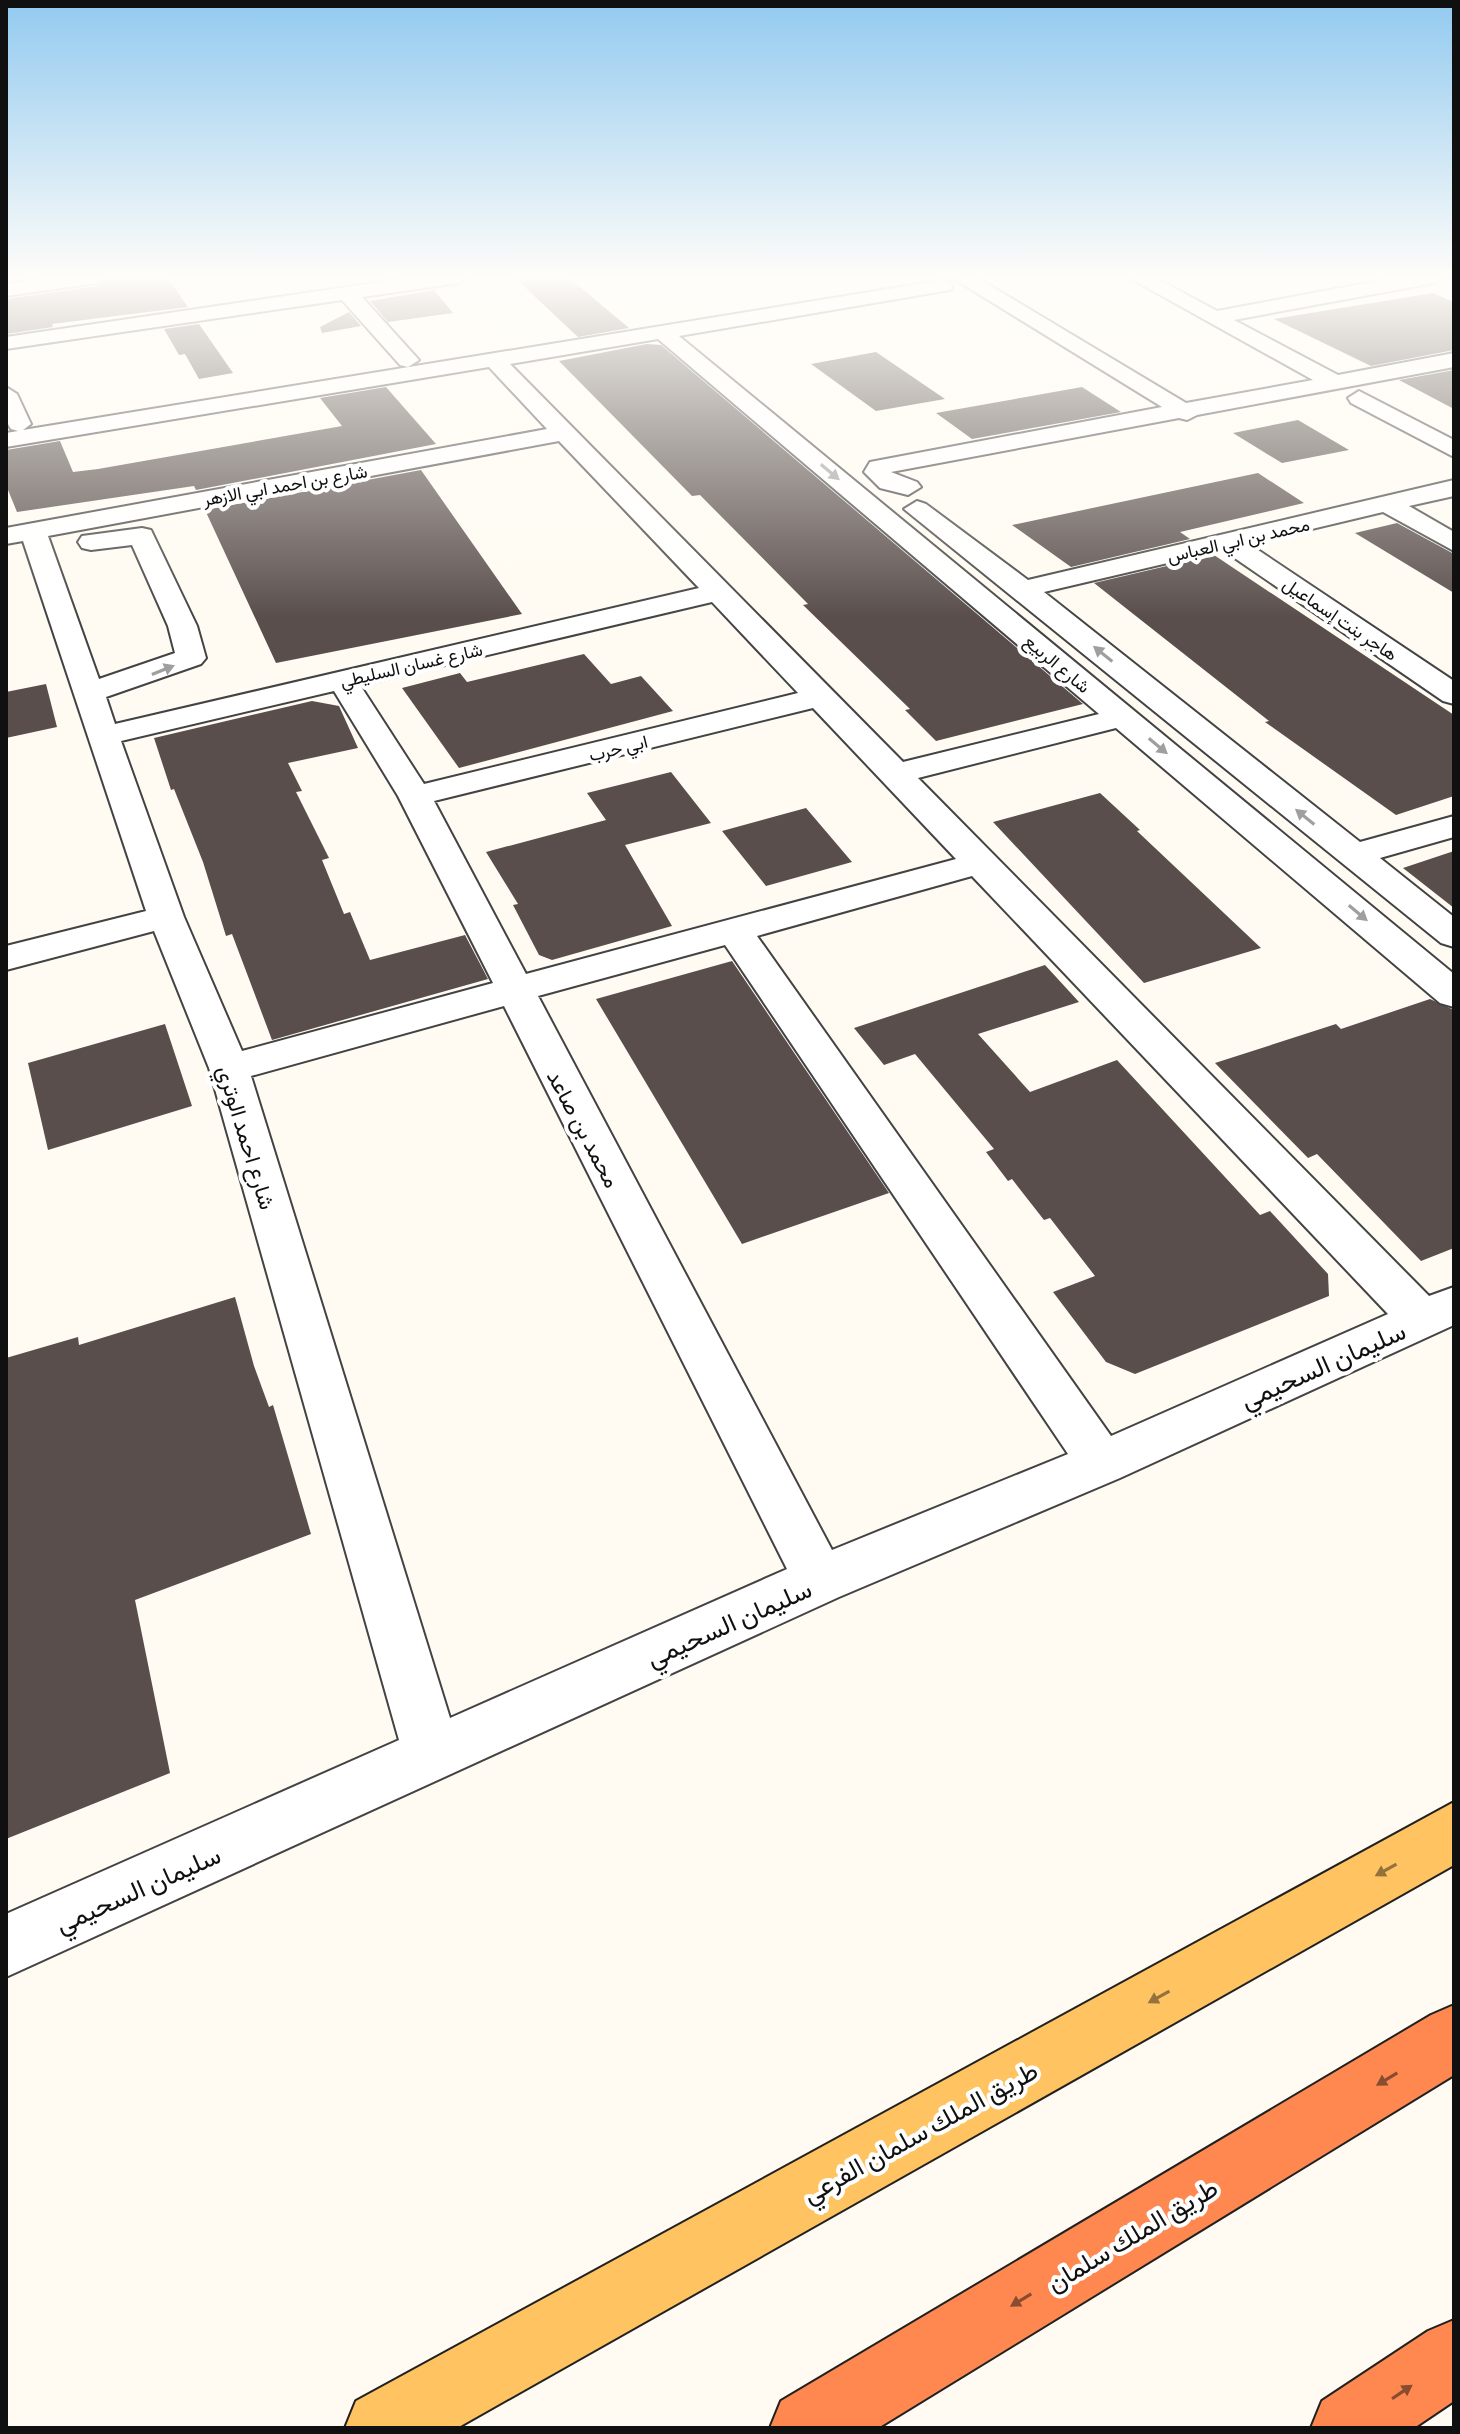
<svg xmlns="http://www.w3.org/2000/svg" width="1460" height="2434" font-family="Literata,Vazirmatn,serif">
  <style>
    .building { fill: #594e4b }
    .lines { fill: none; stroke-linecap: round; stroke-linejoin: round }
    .minor-casing { stroke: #434343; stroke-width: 4 }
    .major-casing { stroke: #212121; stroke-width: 4 }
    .highway-casing { stroke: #212121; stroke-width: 4 }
    .minor { fill: #fff; fill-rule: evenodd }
    .major { fill: #ffc362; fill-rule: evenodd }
    .highway { fill: #ff8850; fill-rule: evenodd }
    .oneway { fill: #9f9f9f }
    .oneway2 { fill: #93723d }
    .oneway3 { fill: #884c30 }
    .labels { text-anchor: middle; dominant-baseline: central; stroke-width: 8; stroke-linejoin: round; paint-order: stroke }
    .far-street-label { font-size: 18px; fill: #101010; stroke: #fff }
    .street-label { font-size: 22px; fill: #101010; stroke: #fff }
    .near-street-label { font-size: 26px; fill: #101010; stroke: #fff }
  </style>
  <rect width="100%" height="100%" fill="#fffbf2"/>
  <path class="building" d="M111,277h56l21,30 -136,17 1,3 -47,7v-35l92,-13z
    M514,277h54l61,51 -51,9z
    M434,290l19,23 -65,9 -18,-21z
    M1433,293l21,9v48l-83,16 -97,-47z
    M349,312l12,14 -39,7 -2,-6z
    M199,324l34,49 -34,6 -14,-25 -6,1 -15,-26z
    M647,344l14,1 422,359 -147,37 -31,-31 5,-1 -107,-104 5,-1 -108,-109 -8,1 -133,-135z
    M876,352l69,47 -69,12 -65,-47z
    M1454,370v39l-55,-29z
    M386,387l50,57 -240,46 -2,-4 -177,26 -11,-27v-35l54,-9 13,31 25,-3 244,-43 -22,-28z
    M1082,387l39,25 -149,27 -36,-26z
    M1298,420l51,30 -67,13 -49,-30z
    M421,470l101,144 -246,49 -71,-153z
    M1258,473l46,30 -124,29 10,7 -119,28 -59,-42z
    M1397,523l57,31v39l-99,-60z
    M1214,555l240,160v81l-58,19 -131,-93 4,-1 -175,-138z
    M584,654l27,30 30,-8 32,35 -214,57 -57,-80 58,-15 7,9z
    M46,684l11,43 -51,11v-46z
    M312,701l27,5 19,42 -70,15 14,28 -6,1 33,66 -7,2 22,54 6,-2 20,48 95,-25 23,44 -216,61 -40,-106 -6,2 -23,-74 -29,-73 -3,1 -17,-52z
    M671,772l40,51 -86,22 47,81 -120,34 -13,-5 -26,-50 5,-1 -32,-52 120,-32 -19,-27z
    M1100,793l40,37 -3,1 124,117 -117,35 -151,-161z
    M806,808l46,54 -86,24 -44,-55z
    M1454,851v57l-51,-40z
    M732,961l157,232 -147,51 -146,-245z
    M1045,965l34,37 -101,32 52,58 87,-32 143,155 10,-4 58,63 1,22 -194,78 -29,-12 -53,-70 42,-16 -45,-58 -6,2 -32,-41 -4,2 -22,-29 8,-3 -79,-95 -31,11 -30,-37z
    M1430,999l24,11v238l-33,13 -104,-107 -9,4 -93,-95 121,-39 5,5z
    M165,1024l27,82 -144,44 -20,-87z
    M235,1297l19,69 15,41 4,-2 38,129 -176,66 35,173 -164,66v-481l72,-21 1,8z"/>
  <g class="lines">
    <defs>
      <path id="minor" d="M52,277h56l-10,6 -92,13v-12z
        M415,277h54l-10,6 -97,14 57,63 -11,7 -8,-2 -58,-65 -336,49v-12z
        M951,277h25l210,126 127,-23 -185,-103h26l63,34 182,-34h45l-10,6 -200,37 104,55 116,-22v14l-257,48 -10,5 -8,-2 -288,54 26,10 4,5 -13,8 -28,-7 -16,-16 6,-10 292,-55z
        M943,280l7,2 3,4 -3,4 -271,46 775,638v33l-14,-4 -324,-275 -198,50 511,518 25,-9v38l-334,153 -281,119 -833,380v-63l393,-174 -190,-672 -55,-137 -148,39v-24l140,-35 -123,-370 -17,3v-16l541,-99 -58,-62 -483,80v-14l12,-2 -7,-2 -5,-8v-34l11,7 14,30 -8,6zM658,339l441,375 -196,48 -393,-398zM559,441l140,147 -584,136 -9,-27 95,-33 5,-6 -9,-32 -46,-96 -9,-2 -60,8 -4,6 4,6 9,2 41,-5 36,81 7,27 -76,26 -51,-143zM712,602l86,91 -374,91 -64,-99zM334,691l64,105 95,187 -251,68 -58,-134 -63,-176zM813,708l143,151 -430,115 -92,-173zM972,876l416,438 -277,122 -354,-500zM725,945l343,509 -236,96 -294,-554zM504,1006l283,563 -337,149 -199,-642z
        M1359,391l95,49v17l-103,-54 -3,-5z
        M1454,480v16l-45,10 45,26v19l-71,-39 -134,32 205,137v23l-11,-3 -220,-151 -179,42 316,250 94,-26v21l-74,21 74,59v30l-13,-4 -537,-434 13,-8 9,3 102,76z"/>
      <path id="major" d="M1454,1802v63l-997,563h-112l11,-27z"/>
      <path id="highway" d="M1454,2005v70l-576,353h-108l11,-27 650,-386z
        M1454,2320v81l-40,27h-103l11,-27 106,-70z"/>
    </defs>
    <use href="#minor" class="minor-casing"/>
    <use href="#major" class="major-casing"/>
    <use href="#highway" class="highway-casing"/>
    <use href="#minor" class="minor"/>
    <use href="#major" class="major"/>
    <use href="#highway" class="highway"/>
  </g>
  <defs><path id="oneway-solid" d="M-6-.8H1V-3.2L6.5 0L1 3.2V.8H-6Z" transform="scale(2)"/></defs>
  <g class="oneway">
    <use href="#oneway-solid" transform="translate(830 472) rotate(40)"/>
    <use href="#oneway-solid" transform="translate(1103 654) rotate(-141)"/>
    <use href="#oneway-solid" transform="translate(163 670) rotate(-22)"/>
    <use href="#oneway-solid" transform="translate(1158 746) rotate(40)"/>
    <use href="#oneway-solid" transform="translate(1305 817) rotate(-141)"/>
    <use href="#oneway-solid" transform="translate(1358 913) rotate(40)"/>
  </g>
  <g class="oneway2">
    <use href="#oneway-solid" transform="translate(1386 1870) rotate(151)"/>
    <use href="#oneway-solid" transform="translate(1159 1997) rotate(151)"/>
  </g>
  <g class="oneway3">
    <use href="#oneway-solid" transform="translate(1387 2079) rotate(149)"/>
    <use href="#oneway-solid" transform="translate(1021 2300) rotate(149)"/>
    <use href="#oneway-solid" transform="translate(1402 2392) rotate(-34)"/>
  </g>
  <linearGradient id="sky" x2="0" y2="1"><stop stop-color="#92caf0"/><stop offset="0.45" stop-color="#fffdf9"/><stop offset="1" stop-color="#fffdf9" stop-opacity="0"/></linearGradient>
  <rect width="1460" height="618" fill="url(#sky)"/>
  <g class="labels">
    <g class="far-street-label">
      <text transform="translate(285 484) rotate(-10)">شارع بن احمد ابي الازهر</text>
      <text transform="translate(1238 539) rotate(-13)">محمد بن ابي العباس</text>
      <text transform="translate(1341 618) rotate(34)">هاجر بنت إسماعيل</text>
      <text transform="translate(1058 663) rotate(40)">شارع الربيع</text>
      <text transform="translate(411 664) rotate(-13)">شارع غسان السليطي</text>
      <text transform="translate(618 747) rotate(-14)">ابي حرب</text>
    </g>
    <g class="street-label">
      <text transform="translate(585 1128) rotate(62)">محمد بن صاعد</text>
      <text transform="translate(248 1137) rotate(73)">شارع احمد الوتري</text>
    </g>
    <g class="near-street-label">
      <text transform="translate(1322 1363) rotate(-24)">سليمان السحيمي</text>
      <text transform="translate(728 1621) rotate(-24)">سليمان السحيمي</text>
      <text transform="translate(137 1887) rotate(-24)">سليمان السحيمي</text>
      <text transform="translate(919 2130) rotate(-29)">طريق الملك سلمان الفرعي</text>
      <text transform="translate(1131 2233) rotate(-31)">طريق الملك سلمان</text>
    </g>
  </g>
  <rect width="1460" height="2434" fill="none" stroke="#101010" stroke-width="16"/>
</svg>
